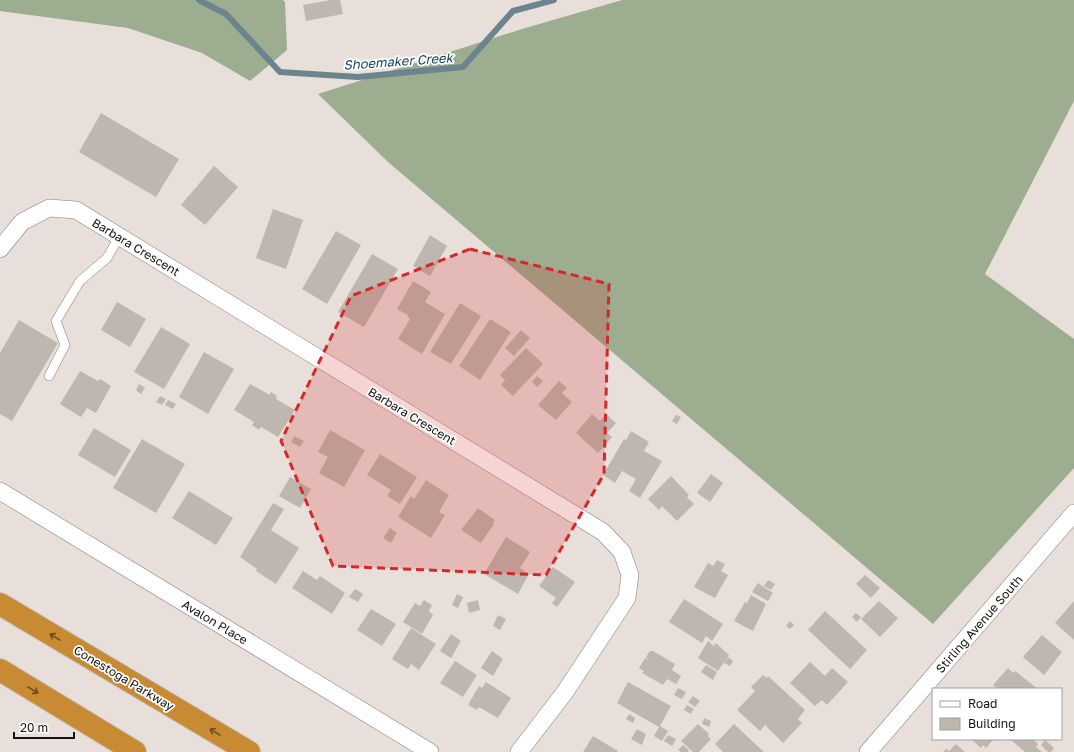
<svg xmlns="http://www.w3.org/2000/svg" width="1074" height="752" font-family="'Golos Text',sans-serif">
  <style>
    .forest { fill: #9cad90 }
    .lines { fill: none; stroke-linecap: round; stroke-linejoin: round }
    .stream { stroke: #6b848d; stroke-width: 6 }
    .building { fill: #bdb7af }
    .lane-casing { stroke: #877e7a; stroke-width: 10 }
    .street-casing { stroke: #877e7a; stroke-width: 18 }
    .highway-casing { stroke: #c1c1c0; stroke-width: 24 }
    .lane { stroke: #fff; stroke-width: 9 }
    .street { stroke: #fff; stroke-width: 17 }
    .highway { stroke: #c88a32; stroke-width: 22 }
    .oneway { stroke: #6d4c20 }
    .marked { fill: #d62828; fill-opacity: 0.2; stroke: #d62828; stroke-width: 3; stroke-dasharray: 8 5; stroke-linejoin: round }
    .labels { text-anchor: middle; dominant-baseline: central; stroke-width: 3.5; stroke-linejoin: round; paint-order: stroke }
    .street-label { font-size: 12px; fill: #120f0d; stroke: #fff }
    .water-label { font-size: 13px; font-style: italic; fill: #124657; stroke: #fff }
  </style>
  <rect width="100%" height="100%" fill="#e9dfda"/>
  <path class="forest" d="M0,0h283l2,2 2,48 -37,31 -48,-28 -74,-25 -128,-17z
    M622,0h452v101l-89,173 89,65v129l-141,156 -545,-462 -70,-68 204,-65z"/>
  <g class="lines">
    <path class="stream" d="M199,0l27,14 54,58 78,5 105,-10 50,-56 41,-11"/>
  </g>
  <path class="building" d="M331,0h9l3,14 -37,7 -3,-16z
    M101,113l78,46 -23,38 -77,-45z
    M214,166l24,21 -33,38 -24,-20z
    M273,209l30,11 -17,49 -30,-11z
    M336,231l25,14 -34,59 -25,-15z
    M430,235l17,11 -17,30 -17,-10z
    M372,254l26,15 -34,58 -26,-15z
    M413,281l18,11 -6,10 20,12 -23,40 -24,-15 12,-20 -3,-3 1,-1 -11,-6z
    M117,302l29,17 -16,28 -29,-17z
    M460,303l21,13 -30,48 -21,-12z
    M490,319l21,13 -31,48 -21,-14z
    M19,320l39,23 -46,78 -12,-7v-61z
    M161,327l29,17 -26,45 -30,-17z
    M521,330l9,8 -16,18 -9,-8z
    M526,348l17,16 -30,32 -12,-11 4,-5 -5,-5z
    M204,352l30,17 -26,45 -29,-17z
    M80,371l18,10 2,-2 11,7 -15,27 -9,-5 -6,9 -21,-13z
    M537,376l6,5 -6,6 -5,-5z
    M559,381l8,7 -5,5 10,9 -16,18 -18,-15z
    M139,384l6,4 -4,6 -5,-4z
    M250,384l20,11 1,-3 6,4 -1,3 19,11 -17,27 -17,-10 -2,3 -7,-5 2,-3 -20,-12z
    M160,396l6,3 -4,6 -6,-3z
    M168,400l8,4 -3,5 -8,-4z
    M592,414l8,7 6,-7 10,9 -9,10 5,4 -14,16 -22,-20z
    M676,415l5,2 -4,7 -5,-3z
    M94,428l37,22 -16,27 -37,-22z
    M330,430l35,20 -21,37 -25,-14 9,-16 -10,-5z
    M631,431l18,11 -5,9 18,10 -22,37 -11,-7 7,-12 -14,-8 -7,12 -12,-8 21,-36 2,1z
    M294,436l10,5 -4,6 -9,-5z
    M142,439l43,25 -29,49 -43,-25z
    M380,454l37,23 -17,27 -13,-8 4,-6 -24,-15z
    M711,474l12,9 -13,19 -13,-9z
    M671,476l18,19 -2,2 7,7 -17,17 -15,-15 -3,4 -11,-11z
    M290,477l21,12 -11,19 -21,-12z
    M426,480l23,15 -10,17 6,3 -14,23 -33,-21 13,-21 3,3z
    M189,491l44,27 -17,27 -44,-27z
    M273,503l11,6 -13,21 28,18 -23,36 -20,-13 1,-2 -17,-12z
    M478,508l17,12 -2,3 1,1 -13,19 -20,-13z
    M390,528l7,5 -6,10 -8,-5z
    M506,537l24,15 -10,16 9,6 -11,20 -34,-20z
    M717,560l8,4 -4,7 7,4 -13,23 -21,-11 14,-24 5,3z
    M553,567l22,15 -18,25 -5,-4 4,-5 -17,-12z
    M303,571l14,9 3,-4 25,17 -13,21 -40,-26z
    M865,575l15,13 -9,10 -15,-14z
    M768,580l7,4 -4,6 -7,-4z
    M758,583l15,10 -5,8 -16,-9z
    M355,589l8,5 -5,8 -9,-5z
    M457,594l6,3 -5,11 -6,-3z
    M751,595l15,9 -13,27 -19,-10 11,-19 2,1z
    M684,599l39,25 -11,17 -6,-5 -4,7 -33,-21z
    M424,600l8,5 -3,6 4,4 -11,19 -19,-12 12,-19 5,3z
    M478,600l2,10 -11,3 -2,-10z
    M879,601l19,17 -18,19 -19,-18z
    M1074,601v39l-19,-17z
    M371,609l25,15 -14,22 -25,-16z
    M825,611l42,39 -17,19 -42,-39z
    M856,613l5,4 -4,5 -5,-5z
    M498,615l8,4 -6,11 -7,-4z
    M790,621l4,4 -4,4 -4,-3z
    M411,628l25,16 -17,26 -8,-6 -3,5 -16,-10z
    M451,634l10,7 -10,17 -11,-7z
    M1042,635l20,17 -18,23 -21,-18z
    M708,641l6,5 2,-3 13,12 -11,16 -20,-13z
    M492,651l11,8 -10,17 -12,-8z
    M650,651h3l22,13 -3,6 9,6 -5,8 -9,-5 -4,6 -21,-12 2,-2 -5,-3 6,-10 3,2 -2,-3z
    M728,657l5,4 -3,5 -6,-3z
    M455,661l22,14 -14,22 -23,-14z
    M810,662l15,14 7,-8 16,14 -21,23 -5,-5 -7,6 -25,-23z
    M706,665l11,7 -4,8 -12,-8z
    M1008,668l5,5 2,-2 23,18h-40l-5,-4z
    M763,675l4,3 1,-2 37,34 -7,9 4,4 -19,20 -18,-18 -5,6 -23,-21 18,-19 -4,-4z
    M486,682l25,16 -13,20 -19,-11 -2,3 -9,-5 11,-19 3,2z
    M628,682l43,24 -11,20 8,5 -6,10 -8,-5 5,-9 -42,-24z
    M678,688l8,4 -4,7 -8,-4z
    M693,696l7,5 -5,6 -7,-5z
    M687,705l7,4 -3,5 -7,-4z
    M629,714l6,4 -2,5 -7,-4z
    M704,718l7,3 -2,6 -7,-3z
    M698,724l11,10 -1,2 3,3 -12,13h-6l-12,-11z
    M734,724l30,28h-41l-8,-8z
    M637,729l9,5 -4,11 -11,-6z
    M668,735l8,4 -4,7 -8,-5z
    M593,736l25,15 -1,1h-34z
    M971,739h23l-8,9 -3,-3 -2,3z
    M1010,739h23l5,5 -2,3 6,5h-17z
    M1045,740l9,8 -3,4h-3l-7,-7z
    M956,744l9,8h-22l3,-3 3,2z
    M683,745l6,5 -1,2h-7l-3,-2z"/>
  <g class="lines">
    <defs>
      <path id="lane" d="M49,376l16,-31 -9,-24 24,-40 27,-23 12,-21"/>
      <path id="street" d="M0,249l22,-27 27,-14 27,2 527,322 19,20 8,23 -3,23 -62,94 -46,60
        M0,491l430,261
        M868,752l206,-239"/>
      <path id="highway" d="M0,604l249,148
        M0,670l135,82"/>
    </defs>
    <use href="#lane" class="lane-casing"/>
    <use href="#street" class="street-casing"/>
    <use href="#highway" class="highway-casing"/>
    <use href="#lane" class="lane"/>
    <use href="#street" class="street"/>
    <use href="#highway" class="highway"/>
  </g>
  <defs><path id="oneway-shaft" d="M-6 0H5M1.5-3L5.5 0L1.5 3" fill="none" stroke-width="1.6" stroke-linecap="round" stroke-linejoin="round"/></defs>
  <g class="oneway">
    <use href="#oneway-shaft" transform="translate(55 637) rotate(-149)"/>
    <use href="#oneway-shaft" transform="translate(33 690) rotate(31)"/>
    <use href="#oneway-shaft" transform="translate(215 732) rotate(-149)"/>
  </g>
  <path class="marked" d="M470,249l139,35 -5,190 -58,101 -213,-9 -52,-125 70,-145z"/>
  <g class="labels">
    <g class="street-label">
      <text transform="translate(136 247) rotate(31)">Barbara Crescent</text>
      <text transform="translate(412 416) rotate(31)">Barbara Crescent</text>
      <text transform="translate(215 622) rotate(31)">Avalon Place</text>
      <text transform="translate(979 624) rotate(-49)">Stirling Avenue South</text>
      <text transform="translate(124 678) rotate(31)">Conestoga Parkway</text>
    </g>
    <g class="water-label">
      <text transform="translate(398 61) rotate(-4)">Shoemaker Creek</text>
    </g>
  </g>
  <rect x="932" y="688" width="130" height="52" fill="#ffffff" stroke="#a09f9e"/>
  <rect x="940" y="701" width="20" height="6" fill="#ffffff" stroke="#a09f9e"/>
  <text x="968" y="708" font-size="12" fill="#120f0d">Road</text>
  <rect x="940" y="718" width="20" height="12" fill="#bdb7af" stroke="#a09f9e"/>
  <text x="968" y="728" font-size="12" fill="#120f0d">Building</text>
  <path d="M14 732v6h60v-6" fill="none" stroke="#120f0d" stroke-width="2"/>
  <text x="20" y="732" font-size="12" fill="#120f0d" stroke="#ffffff" stroke-width="3" paint-order="stroke">20 m</text>
</svg>
